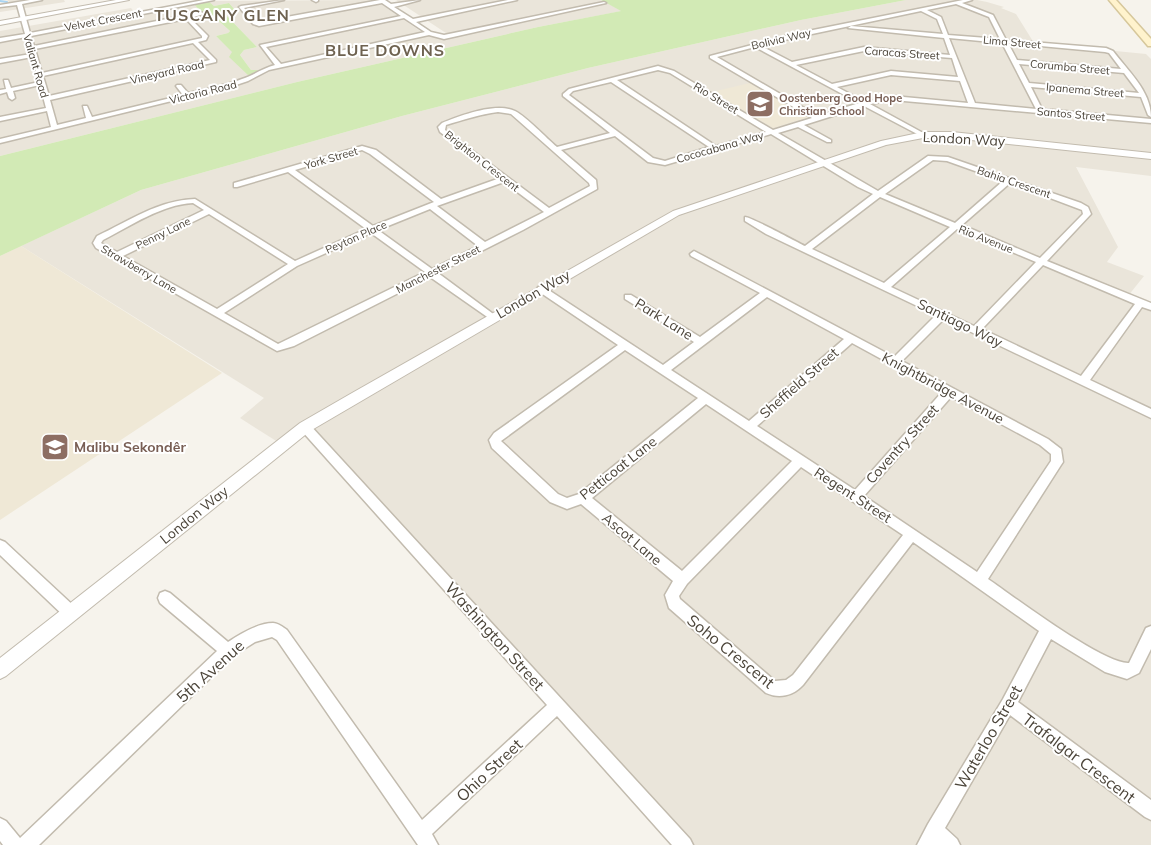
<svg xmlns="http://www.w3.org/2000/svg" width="1151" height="845" font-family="Mulish,sans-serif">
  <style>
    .residential { fill: #eae5da }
    .education { fill: #efe8d6 }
    .green { fill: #d2eab5 }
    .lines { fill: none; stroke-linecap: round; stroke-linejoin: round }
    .stream { stroke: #a9d4f2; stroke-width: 2 }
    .minor-casing { stroke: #c2bbae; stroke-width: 3 }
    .tertiary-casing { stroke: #c2bbae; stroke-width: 2 }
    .secondary-casing { stroke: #d6c79b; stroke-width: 3 }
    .minor { fill: #fff; fill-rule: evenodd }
    .tertiary { fill: #fff; fill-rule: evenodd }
    .secondary { fill: #fff3cd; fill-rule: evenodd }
    .labels { text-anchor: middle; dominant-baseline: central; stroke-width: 4; stroke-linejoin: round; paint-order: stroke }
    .far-street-label { font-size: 11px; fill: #4b4439; stroke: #fff }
    .far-education-label { font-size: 11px; font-weight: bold; fill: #785e54; stroke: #fff; text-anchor: start }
    .street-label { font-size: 14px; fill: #4b4439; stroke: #fff }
    .education-label { font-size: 14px; font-weight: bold; fill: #785e54; stroke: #fff; text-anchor: start }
    .far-district-label { font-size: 16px; font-weight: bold; letter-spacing: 1px; fill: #6e6250; stroke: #fff }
    .near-street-label { font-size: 16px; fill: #4b4439; stroke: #fff }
  </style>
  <rect width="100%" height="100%" fill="#f6f3ec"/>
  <path class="residential" d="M7,0h57l1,2 -65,10v-6l11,-2z
    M375,0l51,35 14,3 12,-1 -56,-37h205l21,11 -84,16 -241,55 -297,74v-125l131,-23 5,6 57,-11 13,12h6l18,16 -2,2 -12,3 17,16 16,24 8,-6h-6l-11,-15 4,-5 13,-3 -34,-35 12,-2 -6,-7 -15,3 -7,-5z
    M906,0h71l10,2 17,5 -3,1 15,6 18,29 112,11 5,5v117l-75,-9 42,80 -11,15 37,14 -16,20 23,10v539h-461l-381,-418 -28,17 -41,-26 24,-20 -243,-152 120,-56 261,-74 186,-48 213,-48z"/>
  <path class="education" d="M750,83l59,34 -36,11 -61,-36z
    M21,246l201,127 -222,147v-264z"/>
  <path class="green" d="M601,0h305l-105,20 -213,48 -186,48 -261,74 -141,66v-100l297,-74 241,-55 83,-16z
    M208,1l6,5 15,-3 6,7 -12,2 34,35 -13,3 -4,5 11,15h7l-9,6 -20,-19 3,-5 -16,-16 12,-3 2,-2 -18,-16 -10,-2 -8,-9z"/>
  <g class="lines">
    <path class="stream" d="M0,1l7,1"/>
    <defs>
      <path id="minor" d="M30,0h12l-20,4 8,29 174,-33h10l-183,36 3,10 167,-34 3,2 -14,4 18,18 -2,4 -8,2 18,18v2l-166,38 7,25 29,-7 -3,-12h4l5,11 91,-22 -7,-9 1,-1h4l7,8c18,-4 37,-7 54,-14 12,-4 21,-11 33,-14l-15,-20 141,-29 -19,-13 -123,23 -6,-2 -14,-17 2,-1 43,-6 -40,8 15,14 121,-22h5l6,4 29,-4 -26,7 19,12 95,-19h9l-101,22 15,10 13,3 160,-33 2,1 -162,36 -15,-4 -160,35 -21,11 -15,5 -233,57v-4l51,-12 -4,-16 -47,10v-4l46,-9 -6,-23 -27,6 2,7 -3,2 -3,-2 -2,-6 -7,2v-4l6,-1 -2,-9h4l3,8 28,-6 -7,-25 -32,6v-4l31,-5 -5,-17 -26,5v-4l25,-4 -8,-29 -17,2v-2zM404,18l21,14 -144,32 -15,-17zM186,19l16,17v2l-160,35 -7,-24zM193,43l17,17 -161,36 -6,-20z
        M312,0h6v1l-2,1z
        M963,0h9l-10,3 31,12 13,25 100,8 7,3c15,20 38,40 38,66l-3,-2 -7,-18 -110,-10 11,22 109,10v4l-258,-23 -23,4 55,30v2h-4l-57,-30 -60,19 27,15v2h-4l-29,-15 -20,6 100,58 50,-35 20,1 133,46 7,4 3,7 -44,47 104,42v7l-9,-3 -52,73 61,29v9l-207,-99 -42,42 146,78 13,10 2,13 -2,3 -73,114c25,17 116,86 141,84l17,-35 5,-2v23l-12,24 -12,6 -22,-7 -54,-33 -33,63 133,98v20l-6,-3 -135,-102 -65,113 12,11 3,6h-43l11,-21 75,-125 36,-68 -126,-89 -110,143c-10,11 -24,14 -37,8l-97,-85 -4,-13 8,-14 -92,-77 -14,5 -17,-7 -58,-54 -3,-8 5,-7 124,-88 -80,-54v-4h6l119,78 31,-23 -69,-43v-4h6l69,42 60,-44 -69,-37 -1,-2 4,-3 200,106 42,-42 -170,-81 -21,-13v-4c6,0 50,24 60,29l68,-52 -15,-7 -87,-53 -106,31 -17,-3 -33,-26 -54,14 35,30 1,9 -74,41 -85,43 58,43 2,2 -5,3 -63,-44 -136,69 -17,5 -164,-93 -17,-10 -3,-5 4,-7c32,-15 62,-36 98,-37l100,62 71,-32 -78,-57 -51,15h-3v-4l128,-37 14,4 65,49 59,-21 -60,-46 -2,-5 4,-4c18,-7 53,-21 73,-12 12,6 31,27 42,36l53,-14 -47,-37v-2l6,-5 89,-23 16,5 99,59 39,-12 -102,-60v-2l83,-22zM956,4l33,13 11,22 -52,-4 -7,-18 -14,-7zM921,11l16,8 6,15 -92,-8 -3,2 96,10 6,17 -86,-8 -72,15 -31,-16 32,-8zM949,38l53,5 34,66 -61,-6zM1008,43l97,9 4,1 12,16 -104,-9zM755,47l104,56 -41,13 -101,-59zM864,51l88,7 6,19 -67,-6 -59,13 -36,-19zM1019,64l105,9 15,20 -110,-10zM658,70l12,3 96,59 -50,14 -99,-66zM891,75l69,6 8,22 -75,-7 -28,6 -28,-15zM611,82l98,65 -44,14 -12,-3 -84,-63 4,-4zM498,112l13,2 78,69 1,3 -41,22 -104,-78 1,-5c17,-5 34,-11 52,-13zM362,150l8,4 64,48 -61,24 -78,-56zM933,160l14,1 56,20 -48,42 -70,-29zM504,182l40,30 -59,30 -48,-36zM1010,183l72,27 1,4 -43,44 -78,-33zM880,197l70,30 -66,56 -72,-34zM193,203l11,7 -87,42 -16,-9 2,-3c29,-15 58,-35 90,-37zM430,209l48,37 -46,23 -54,-39zM209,214l79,50 -71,45 -94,-53zM957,229l79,33 -62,64 -83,-39zM371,233l54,39 -147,72 -54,-31 73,-47zM1043,265l92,39 -54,72 -99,-47zM767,297l77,42 -95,82 -78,-51zM852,343l90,49 -87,98 -98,-64zM625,350l73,48 -119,96 -12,4 -9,-4 -57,-53zM951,397l89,48 11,9v7l-74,111 -113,-76zM706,404l86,57 -110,110 -90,-73zM801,467l102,68 -110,140 -7,5 -11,1 -95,-82 -1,-3 8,-12z
        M305,423l4,1 381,415 3,6h-21l-115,-129 -125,118 6,11h-20l-141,-205 -5,-3 -17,5 -22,14 -194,189h-36l-3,-4v-23l6,3 14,17 197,-187 -57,-48 -2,-5 2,-5 5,-2 5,2 58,49c12,-8 30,-19 45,-19 5,0 10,4 14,7l135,190 125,-115 -246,-275 -2,-3 2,-3z
        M0,540l5,2 71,66 2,5 -2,5 -5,2 -5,-2 -66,-63z"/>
      <path id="tertiary" d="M116,0h13l-129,25v-4z
        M923,132h29l199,21v6l-199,-21h-29l-37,7 -207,70 -369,216 -304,245 -6,3v-21l300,-235 52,-30 321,-182 208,-70z"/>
      <path id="secondary" d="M1109,0h7l35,39v7h-3z"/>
    </defs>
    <use href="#minor" class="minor-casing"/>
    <use href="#tertiary" class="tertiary-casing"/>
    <use href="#secondary" class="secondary-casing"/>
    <use href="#minor" class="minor"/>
    <use href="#tertiary" class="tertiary"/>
    <use href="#secondary" class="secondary"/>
  </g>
  <defs>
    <symbol id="school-square" viewBox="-11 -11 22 22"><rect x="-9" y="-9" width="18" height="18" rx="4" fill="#8d6e63" stroke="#fff"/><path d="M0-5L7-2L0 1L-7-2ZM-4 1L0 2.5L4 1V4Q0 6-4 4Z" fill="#fff"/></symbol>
  </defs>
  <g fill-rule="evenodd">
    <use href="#school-square" x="744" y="88" width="32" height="32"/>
    <use href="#school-square" x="39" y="431" width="32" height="32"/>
  </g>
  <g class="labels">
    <g class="far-street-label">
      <text transform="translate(103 20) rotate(-11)">Velvet Crescent</text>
      <text transform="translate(781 39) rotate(-13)">Bolivia Way</text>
      <text transform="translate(1012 42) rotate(5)">Lima Street</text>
      <text transform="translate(902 53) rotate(4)">Caracas Street</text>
      <text transform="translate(36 66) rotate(74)">Valiant Road</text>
      <text transform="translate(1070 67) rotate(5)">Corumba Street</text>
      <text transform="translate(167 72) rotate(-13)">Vineyard Road</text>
      <text transform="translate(1085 90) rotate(5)">Ipanema Street</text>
      <text transform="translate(203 92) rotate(-14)">Victoria Road</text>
      <text transform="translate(716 98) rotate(31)">Rio Street</text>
      <text transform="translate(1071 114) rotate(5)">Santos Street</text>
      <text transform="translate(720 147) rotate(-16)">Cococabana Way</text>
      <text transform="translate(331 158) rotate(-16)">York Street</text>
      <text transform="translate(482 161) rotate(38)">Brighton Crescent</text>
      <text transform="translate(1014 182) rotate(19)">Bahia Crescent</text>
      <text transform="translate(163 233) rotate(-26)">Penny Lane</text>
      <text transform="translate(356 237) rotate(-24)">Peyton Place</text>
      <text transform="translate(986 239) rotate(22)">Rio Avenue</text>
      <text transform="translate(139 269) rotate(30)">Strawberry Lane</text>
      <text transform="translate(438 269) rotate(-27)">Manchester Street</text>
    </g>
    <g class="far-education-label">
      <text x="779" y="98">Oostenberg Good Hope<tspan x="779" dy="13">Christian School</tspan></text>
    </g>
    <g class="street-label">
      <text transform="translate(964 139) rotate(3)">London Way</text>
      <text transform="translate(533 294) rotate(-30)">London Way</text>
      <text transform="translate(664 319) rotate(32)">Park Lane</text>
      <text transform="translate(960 323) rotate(26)">Santiago Way</text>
      <text transform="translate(799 383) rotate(-41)">Sheffield Street</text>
      <text transform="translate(943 388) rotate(28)">Knightbridge Avenue</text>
      <text transform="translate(902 444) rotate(-48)">Coventry Street</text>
      <text transform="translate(618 468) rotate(-38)">Petticoat Lane</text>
      <text transform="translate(853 495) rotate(33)">Regent Street</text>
      <text transform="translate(194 515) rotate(-39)">London Way</text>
      <text transform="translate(632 539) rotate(40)">Ascot Lane</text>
    </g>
    <g class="education-label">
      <text x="74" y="447">Malibu Sekondêr</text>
    </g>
    <g class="far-district-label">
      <text x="222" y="15">TUSCANY GLEN</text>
      <text x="385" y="50">BLUE DOWNS</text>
    </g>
    <g class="near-street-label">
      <text transform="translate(495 636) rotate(48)">Washington Street</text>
      <text transform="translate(731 651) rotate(39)">Soho Crescent</text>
      <text transform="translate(210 671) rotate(-42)">5th Avenue</text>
      <text transform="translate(988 737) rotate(-60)">Waterloo Street</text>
      <text transform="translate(1079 758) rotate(37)">Trafalgar Crescent</text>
      <text transform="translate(489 770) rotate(-43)">Ohio Street</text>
    </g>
  </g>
</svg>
